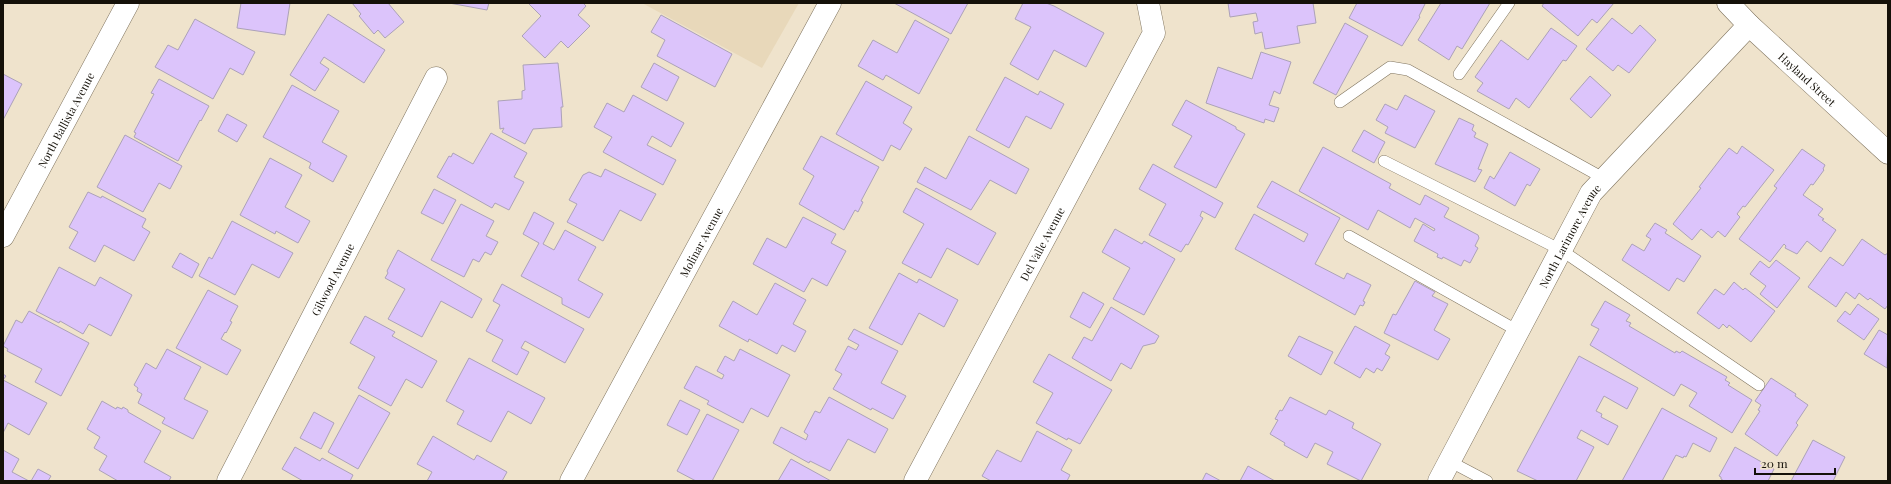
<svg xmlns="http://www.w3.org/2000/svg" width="1891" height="484" font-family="'Playfair Display',serif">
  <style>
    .built { fill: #e8d8ba }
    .building { fill: #dcc4fb; stroke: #aca2b8 }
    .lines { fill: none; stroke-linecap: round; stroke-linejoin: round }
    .lane-casing { stroke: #807560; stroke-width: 12 }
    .street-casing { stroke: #807560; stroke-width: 23 }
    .lane { stroke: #fff; stroke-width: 11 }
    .street { stroke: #fff; stroke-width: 22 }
    .labels { text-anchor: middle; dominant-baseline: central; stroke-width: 3; stroke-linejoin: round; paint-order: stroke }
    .street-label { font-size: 11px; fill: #151109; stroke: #efe3cc }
  </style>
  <rect width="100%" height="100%" fill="#efe3cc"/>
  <path class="built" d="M642,3h157l-37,65z"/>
  <path class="building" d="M241,3h49l-5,32 -48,-7z
    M352,3h36l16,19 -19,16 -7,-8 -4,4 -15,-18 2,-2z
    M449,3h40l-2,7z
    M528,3h55l3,3 -8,9 12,11 -22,22 -7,-7 -16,17 -23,-22 19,-20z
    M894,3h74l-17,31z
    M1023,3h23l8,3 50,27 -18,34 -32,-17 -16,30 -28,-16 21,-37 -16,-8z
    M1228,3h85l3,20 -19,3 3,17 -35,6 -3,-17 -7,2 -2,-12 5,-1 -2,-8 -26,4z
    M1357,3h65l3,1 -6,12 1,1 -18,29 -53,-28z
    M1441,3h49l-28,46 -5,-3 -8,14 -31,-20z
    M1544,3h70l-17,20 -5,-4 -14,17 -36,-30z
    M328,14l57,36 -21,33 -40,-26 -4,6 9,6 -14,22 -25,-16z
    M661,15l71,39 -17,33 -58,-31 8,-16 -14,-8z
    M1612,18l20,16 8,-9 16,15 -27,33 -11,-8 -5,6 -27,-22z
    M195,19l60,33 -12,23 -13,-7 -17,31 -58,-32 13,-22 10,5z
    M915,20l34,19 -30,55 -33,-19 -3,5 -25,-14 15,-26 24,13z
    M1345,23l23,13 -32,59 -23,-12z
    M1551,28l26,18 -11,15 -3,-1 -34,48 -13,-10 -7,11 -32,-18 6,-8 -8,-6 26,-37 27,20z
    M1261,52l30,10 -11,32 -6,-3 -5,14 10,3 -5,14 -9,-3 -1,4 -58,-20 12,-36 34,12z
    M558,63l5,44h-2l1,20 -29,2 -8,15 -23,-12 2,-4 -4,1 -2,-28 24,-2v-8l3,-1 -2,-25z
    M654,63l25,14 -12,24 -26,-14z
    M3,74l19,10 -19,36z
    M1590,76l21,19 -20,23 -21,-19z
    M1005,77l33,18 2,-4 24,13 -13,25 -25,-13 -17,32 -33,-18z
    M159,79l50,27 -8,15 -1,-1 -22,41 -44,-24 2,-4 -2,-1 20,-38 -3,-1z
    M866,81l46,26 -9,16 9,6 -12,21 -9,-5 -8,16 -47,-27z
    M292,85l47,26 -17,31 25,14 -14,26 -24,-14 2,-5 -48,-26z
    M633,95l51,28 -13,24 -19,-11 -5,9 29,15 -13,25 -60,-33 9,-15 -18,-10 13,-24 17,9z
    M1405,95l30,16 -20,37 -30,-15 3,-6 -12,-7 9,-16 12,6z
    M1186,100l50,27v2l9,5 -29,54 -42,-21 18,-31 -20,-11z
    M227,114l20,11 -10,17 -19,-11z
    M1459,118l15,7 -2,5 4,3 -2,4 14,7 -10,25 4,1 -7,12 -40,-18z
    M1364,130l21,12 -11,21 -22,-12z
    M491,133l36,20 -13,24 10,5 -15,28 -14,-7 -3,5 -55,-31 12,-21 2,1 2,-4 20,11z
    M125,135l57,31 -12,23 -11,-6 -16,29 -46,-25z
    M821,136l58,31 -18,34 2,1 -5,10 -3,-2 -11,20 -45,-26 15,-28 -11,-7z
    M969,136l60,33 -13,25 -26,-14 -19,30 -54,-28 8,-15 21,12z
    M1742,146l32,24 -29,37 -2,-1 -6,8 3,3 -15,20 -7,-6 -6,7 -11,-9 -9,11 -19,-16 28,-36 -2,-1 30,-39 8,6z
    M1323,147l68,37 -2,4 31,17 5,-10 24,13 -5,9 34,18 1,3 -4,8 3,2 -8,15 -6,-3 -3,6 -18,-9 -1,2 -5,-2 1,-3 -24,-13 9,-17 11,7 1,-2 -20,-11 -5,10 -32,-18 -10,20 -69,-39z
    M1802,149l23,16 -2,4 1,1 -11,15 -2,-1 -8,11 20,14 -5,6 6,4 -2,1 14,10 -15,22 -14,-11 -10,13 -12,-6 1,-2 -2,-2 -14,18 -31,-23 38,-51 -3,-2z
    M1510,152l30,17 -10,17 -3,-2 -12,22 -31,-18 6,-12 4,3z
    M270,158l32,17 -17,32 25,14 -12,22 -22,-12 -1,3 -35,-19z
    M1153,164l70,39 -8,15 -13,-7 -2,5 3,2 -15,27 -2,-1 -5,8 -32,-17 17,-31 -27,-15z
    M605,169l51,25 -15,27 -21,-11 -17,31 -36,-19 10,-18 -8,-4 14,-25 6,-3 12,5z
    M1272,181l68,37 -25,46 29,15 3,-6 24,12 -8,16 2,1 -2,4 -3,-1 -5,10 -120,-66 19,-35 50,28 4,-8 -51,-27z
    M916,188l80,45 -18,32 -31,-17 -16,30 -29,-15 22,-39 -21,-12z
    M434,189l22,11 -13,24 -22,-11z
    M88,192l13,6 1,-2 44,23 -4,8 8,5 -16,29 -30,-16 -9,17 -26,-14 9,-16 -9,-5z
    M461,204l33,17 -8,15 12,6 -7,13 -6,-3 -6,10 -6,-3 -9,18 -33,-17z
    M534,212l20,11 -11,21 11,6 11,-20 31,17 -18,33 25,14 -14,24 -27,-14v-6l-41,-22 18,-33 -16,-9z
    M803,217l33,17 -5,9 15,8 -19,35 -15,-8 -8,14 -51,-28 14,-26 19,10z
    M232,221l61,32 -14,25 -27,-14 -17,31 -36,-19 10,-19 3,2z
    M1655,223l12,7 -2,3 36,23 -17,26 -7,-4 -8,13 -47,-31 10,-16 12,7 7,-12 -5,-3z
    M1115,229l27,15 2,-3 31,18 -31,56 -31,-16 17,-31 -28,-16z
    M1862,239l23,16 3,-2v52l-3,4 -15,-11 -2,2 -9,-7 -4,6 -9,-7 -10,15 -28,-20 22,-30 13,9z
    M398,250l84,49 -10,19 -31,-17 -19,36 -34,-18 17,-30 -20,-11 3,-5 -1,-2z
    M180,253l19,11 -7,14 -20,-11z
    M1776,260l24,18 -23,30 -17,-14 6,-8 -16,-12 10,-13 9,7z
    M59,267l36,19 5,-9 32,18 -21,41 -22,-12 -6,10 -23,-13 -1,2 -23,-12z
    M899,273l18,10 2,-4 39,21 -14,27 -25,-14 -17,32 -33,-17z
    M1415,281l20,11 -3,4 16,8 -14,26 16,9 -12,21 -54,-27 9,-19 3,1z
    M1734,282l9,8 2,-2 30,23 -24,31 -22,-17 -2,3 -4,-4 -4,5 -22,-16 18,-24 9,6z
    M775,283l31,17 -13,24 13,7 -11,21 -13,-7 -5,9 -28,-15 -1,3 -29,-16 14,-25 24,14z
    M502,284l82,45 -19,34 -40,-22 -4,7 8,4 -12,23 -25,-14 11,-21 -17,-9 14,-26 -7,-4z
    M208,290l30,16 -8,15 2,1 -6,11 -1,-1 -4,7 20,11 -14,25 -51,-27z
    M1083,292l21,12 -14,24 -20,-11z
    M1605,301l25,14 -4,6 5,2 -2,3 46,27 1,-2 4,2 2,-2 45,26 -2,3 5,3 -2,2 24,15 -20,33 -43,-27 8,-13 -16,-9 -7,12 -84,-51 9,-16 -8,-4z
    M1858,304l21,15 -15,21 -27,-19 8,-10 5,4z
    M1111,307l48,29 -4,7 -12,3 -12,23 -10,-6 -10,18 -39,-23 12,-21 8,4z
    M29,311l60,32 -28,53 -26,-14 7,-13 -35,-18 1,-2 -5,-3 13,-26 6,3z
    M365,316l30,16 -3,4 45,25 -15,27 -16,-9 -15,27 -33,-18 17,-31 -25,-14z
    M1355,326l35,19 -5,9 5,3 -8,14 -5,-3 -3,5 -8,-5 -6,10 -26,-15z
    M854,329l44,22 -17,32 25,13 -13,23 -21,-11 -1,2 -38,-21 9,-15 -7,-4 13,-24 8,4 3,-5 -11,-6z
    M1879,330l9,5 -1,33 -23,-14z
    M1299,336l34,16 -12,23 -33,-19z
    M167,349l34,18 -17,32 24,12 -15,28 -31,-16 3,-5 -27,-15 4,-9 -5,-3 1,-3 -4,-3 12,-22 10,6z
    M740,349l50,26 -22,42 -17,-9 -8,15 -36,-19 2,-3 -25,-13 12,-22 26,13 2,-4 -7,-4 8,-15 9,5z
    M1049,354l63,36 -32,54 -12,-6 -1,2 -31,-17 17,-30 -20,-11z
    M1579,356l59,32 -11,21 -23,-13 -8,15 6,3 -1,3 17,9 -10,19 -27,-15 -4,8 17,9 -18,34h-38l-21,-10z
    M469,358l76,40 -14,26 -23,-13 -17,31 -34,-18 7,-13 -18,-10z
    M3,374l3,2 -3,4 44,23 -18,32 -21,-12 -5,10z
    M1771,378l25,16 -1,2 13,9 -12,18 2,2 -21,31 -32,-22 15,-23 -2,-1 3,-5 -6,-4z
    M359,395l31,18 -32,56 -30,-17z
    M829,397l59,32 -13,24 -27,-14 -18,32 -20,-10 -1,2 -36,-20 8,-16 25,13 2,-5 -4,-3 11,-21 5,2z
    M1290,397l36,18 3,-5 25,13 -2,5 29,16 -20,37 -34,-17 6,-12 -18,-9 -8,15 -23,-13 1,-2 -15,-9 8,-14 -3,-1 5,-9 2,1z
    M680,400l20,10 -13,25 -20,-10z
    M102,401l14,8 1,-2 5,2 1,-2 5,3v2l33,19 -17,31 27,15 -2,4h-51l-19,-11 8,-14 -13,-8 6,-11 -13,-8z
    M1662,408l55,30 -7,14 -17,-9 -7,14 -2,-1 -1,2 -7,-3 -14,26h-40z
    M314,412l20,11 -13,26 -21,-11z
    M707,414l32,16 -27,51h-16l-19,-10z
    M1037,431l35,19 -11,20 9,5 -3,6h-76l-9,-5 15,-26 24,12z
    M433,436l41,24 3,-5 30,17 -5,9h-75l5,-9 -15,-8z
    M1813,440l32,17 -12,24h-42z
    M295,447l25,14 2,-3 31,17 -3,6h-47l-21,-12z
    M1735,447l39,22 -6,12h-44l-3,-2v-2l-2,-1z
    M3,450l16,9 -7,13 17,9h-26z
    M791,459l40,22h3h-56z
    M1248,466l27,15h-35z
    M38,469l13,7 -3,5h-17z
    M1206,473l15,8h-19z"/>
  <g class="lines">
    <defs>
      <path id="lane" d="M1459,74l50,-71
        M1340,102l50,-35 18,3 197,109
        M1384,161l177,89 198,135
        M1349,236l169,95
        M1449,461l38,20"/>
      <g id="street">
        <path id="s1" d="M1728,3l21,22 139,128"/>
        <path id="s2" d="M3,236l125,-233"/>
        <path id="s3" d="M228,481l208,-403"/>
        <path id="s4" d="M571,481l259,-478"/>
        <path id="s5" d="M915,481l239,-448 -6,-30"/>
        <path id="s6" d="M1439,481l152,-288 158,-168"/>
      </g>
    </defs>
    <use href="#lane" class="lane-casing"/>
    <use href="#street" class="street-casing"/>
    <use href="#lane" class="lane"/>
    <use href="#street" class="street"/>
  </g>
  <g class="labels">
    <g class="street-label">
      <text stroke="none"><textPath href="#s1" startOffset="110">Hayland Street</textPath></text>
      <text stroke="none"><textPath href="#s2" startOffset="132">North Ballista Avenue</textPath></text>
      <text stroke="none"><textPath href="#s6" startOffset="278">North Larimore Avenue</textPath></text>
      <text stroke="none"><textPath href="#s4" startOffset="272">Molinar Avenue</textPath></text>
      <text stroke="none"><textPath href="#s5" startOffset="269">Del Valle Avenue</textPath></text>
      <text stroke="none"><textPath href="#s3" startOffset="227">Gilwood Avenue</textPath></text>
    </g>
  </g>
  <rect width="1891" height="484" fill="none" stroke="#151109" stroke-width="8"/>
  <path d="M1755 468v6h80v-6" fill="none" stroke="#151109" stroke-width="2"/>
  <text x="1761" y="468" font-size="12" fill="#151109" stroke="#efe3cc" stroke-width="3" paint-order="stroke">20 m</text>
</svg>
